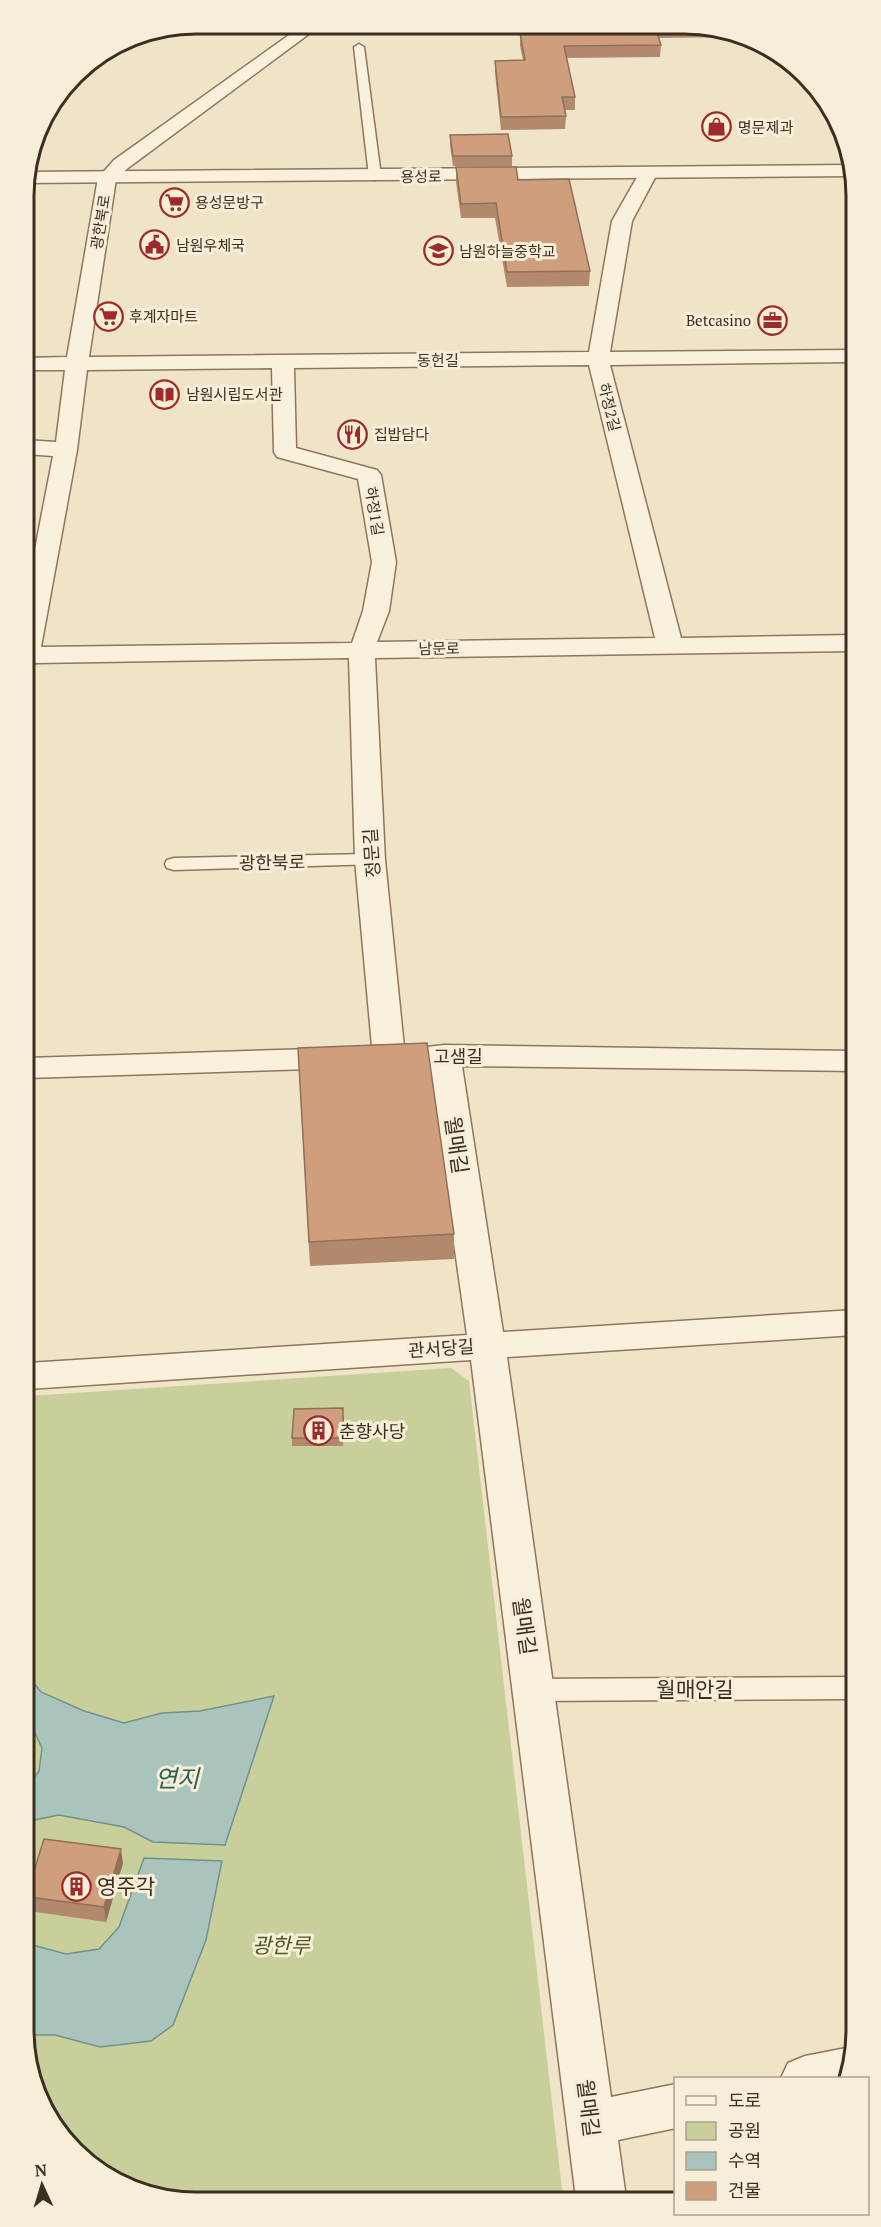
<svg xmlns="http://www.w3.org/2000/svg" width="881" height="2227" font-family="'PT Serif','Noto Sans KR',serif">
  <style>
    .green { fill: #c9cf9b }
    .water { fill: #a9c4bc; stroke: #6f938a; stroke-width: 1.5 }
    .lines { fill: none; stroke-linecap: round; stroke-linejoin: round }
    .service-casing { stroke: #8d765c; stroke-width: 3 }
    .minor-casing { stroke: #8d765c; stroke-width: 3 }
    .tertiary-casing { stroke: #8d765c; stroke-width: 3 }
    .service { fill: #faf1dc; fill-rule: evenodd }
    .minor { fill: #faf1dc; fill-rule: evenodd }
    .tertiary { fill: #faf1dc; fill-rule: evenodd }
    .wall { fill: #b2896c }
    .shaded-wall { fill: #916f58 }
    .building { fill: #cf9f7d; stroke: #916f58; stroke-width: 1.5 }
    .labels { text-anchor: middle; dominant-baseline: central; stroke-width: 6; stroke-linejoin: round; paint-order: stroke }
    .far-poi-label { font-size: 15px; fill: #3d2e20; stroke: #f7eed8; text-anchor: start }
    .far-street-label { font-size: 15px; fill: #3d2e20; stroke: #f7eed8 }
    .street-label { font-size: 18px; fill: #3d2e20; stroke: #f7eed8 }
    .poi-label { font-size: 18px; fill: #3d2e20; stroke: #f7eed8; text-anchor: start }
    .near-street-label { font-size: 21px; fill: #3d2e20; stroke: #f7eed8 }
    .near-poi-label { font-size: 21px; fill: #3d2e20; stroke: #f7eed8; text-anchor: start }
    .near-park-label { font-size: 21px; font-style: italic; fill: #4d5a26; stroke: #f7eed8 }
    .near-water-label { font-size: 24px; font-style: italic; fill: #2f5d5a; stroke: #f7eed8 }
    .rim { fill: none; stroke: #3d2e20; stroke-width: 3 }
  </style>
  <rect width="100%" height="100%" fill="#f0e4c8"/>
  <path class="green" d="M451,1368l18,13 94,817 -399,2 -89,-47 -45,-78 -2,-679z"/>
  <path class="water" d="M29,1677l12,15 43,19 40,12 38,-10 38,-2 74,-15 -49,149 -72,-3 -29,-15 -65,-12 -30,6v-36l10,-14 3,-23 -13,-28z
    M144,1858l78,3 -16,79 -33,85 -22,16 -51,6 -45,-12h-25l-1,-91 37,10 33,-5 20,-22z"/>
  <g class="lines">
    <defs>
      <path id="service" d="M359,44l5,3 17,129 -6,4 -6,-4 -15,-129z
        M370,854l7,2 2,4 -2,4 -203,6 -7,-2 -2,-4 2,-4 7,-2z
        M856,1677v22l-322,2 -9,-3 -4,-8 4,-8 9,-3z"/>
      <path id="minor" d="M303,25h18l-193,143 -12,11 -27,178 500,-5 23,-131 28,-49 2,-4h14l2,4 -26,49 -22,131 242,-2v12l-242,3 71,273 172,-3v16l-478,7 10,202 20,197 -5,7 -11,3 -11,-3 -5,-7 -18,-197 -6,-202 -313,5 -10,4v-71l27,-140 -28,-2v-14l31,2 9,-72h-40v-12l42,-1 31,-179 16,-18zM589,365l66,273 -278,4 12,-31 7,-49 -15,-87 -4,-5 -81,-22 -2,-80zM272,368l2,84 3,5 81,22 14,83 -9,49 -11,32 -311,4 36,-197 10,-80z
        M848,147l3,11 -6,-1 -3,-4z
        M444,1045l410,6v20l-392,-5 41,266 352,-22v25l-348,22 104,740 65,-13v44l-58,12 8,58h-50l-105,-838 -443,29v-26l439,-28 -38,-269 -18,-3 -5,-7 5,-7z
        M343,1048l11,3 5,7 -5,7 -11,3 -316,10v-20z
        M846,2048l7,3 -10,27h-62l7,-15 17,-7z"/>
      <path id="tertiary" d="M851,165v11l-826,7 3,-11z"/>
    </defs>
    <use href="#service" class="service-casing"/>
    <use href="#minor" class="minor-casing"/>
    <use href="#tertiary" class="tertiary-casing"/>
    <use href="#service" class="service"/>
    <use href="#minor" class="minor"/>
    <use href="#tertiary" class="tertiary"/>
  </g>
  <path class="wall" d="M526,26l191,1 20,10 -78,1 2,7 -1,12 -93,1 8,39v13h-10l1,6 -1,13 -64,1 -6,-57v-12l28,-1 -3,-14v-13h8z
    M450,135l62,21v10h-59l-3,-21z
    M456,167l62,13 72,91 -1,15 -82,1 -12,-69h-34l-5,-36z
    M299,1071l155,163v25l-144,7z
    M344,1416l-1,30h-51v-8z
    M123,1863l-17,59 -77,-11v-24z"/>
  <path class="shaded-wall" d="M121,1849l2,14 -17,59 -2,-15z"/>
  <path class="building" d="M529,26l126,1 6,18 -97,1 11,51h-13l4,19 -65,1 -6,-56 30,-1 -5,-27h11z
    M508,134l4,22h-59l-3,-21z
    M456,167h60l2,13 51,-1 21,92 -83,1 -11,-69 -35,1z
    M427,1043l27,191 -145,8 -11,-194z
    M343,1408v30h-51l2,-29z
    M44,1839l77,10 -17,58 -75,-10v-10z"/>
  <defs>
    <symbol id="shop-ring" viewBox="-11 -11 22 22"><circle r="9.5" fill="#f7eed8" stroke="#9e2a2b" stroke-width="1.5"/><path d="M-5-2.5h2.3a2.7 3.5 0 0 1 5.4 0H5L5.5 6h-11ZM-1.5-2.5h3a1.5 2.3 0 0 0-3 0Z" fill="#9e2a2b"/></symbol>
    <symbol id="supermarket-ring" viewBox="-11 -11 22 22"><circle r="9.5" fill="#f7eed8" stroke="#9e2a2b" stroke-width="1.5"/><path d="M-6-5.5h2.5l.6 2H6L4.5 2H-2.5L-4.4-4H-6ZM-1.5 3.2a1.3 1.3 0 1 0 .1 0ZM3 3.2a1.3 1.3 0 1 0 .1 0Z" fill="#9e2a2b"/></symbol>
    <symbol id="civic-ring" viewBox="-11 -11 22 22"><circle r="9.5" fill="#f7eed8" stroke="#9e2a2b" stroke-width="1.5"/><path d="M-.6-6.5H3V-4.5H.6V-3L4-1V1h2V6H-6V1h2V-1L-.6-3ZM-1.2 2.5V6h2.4V2.5Z" fill="#9e2a2b"/></symbol>
    <symbol id="school-ring" viewBox="-11 -11 22 22"><circle r="9.5" fill="#f7eed8" stroke="#9e2a2b" stroke-width="1.5"/><path d="M0-5L7-2L0 1L-7-2ZM-4 1L0 2.5L4 1V4Q0 6-4 4Z" fill="#9e2a2b"/></symbol>
    <symbol id="office-ring" viewBox="-11 -11 22 22"><circle r="9.5" fill="#f7eed8" stroke="#9e2a2b" stroke-width="1.5"/><path d="M-6-3h4V-5.5h4V-3h4V5H-6ZM-1-4.5V-3h2v-1.5ZM-6 0V1H6V0Z" fill="#9e2a2b"/></symbol>
    <symbol id="library-ring" viewBox="-11 -11 22 22"><circle r="9.5" fill="#f7eed8" stroke="#9e2a2b" stroke-width="1.5"/><path d="M-6-4Q-3-5.5-.7-3.5V5Q-3 3-6 4ZM6-4Q3-5.5 .7-3.5V5Q3 3 6 4Z" fill="#9e2a2b"/></symbol>
    <symbol id="restaurant-ring" viewBox="-11 -11 22 22"><circle r="9.5" fill="#f7eed8" stroke="#9e2a2b" stroke-width="1.5"/><path d="M-5-6h1v4h1v-4h1v4h1v-4h1v5L-1.5 .5V6h-2V.5L-5-1ZM5-6V6H3V1.5H1.5Q1.5-4 5-6Z" fill="#9e2a2b"/></symbol>
    <symbol id="building-ring" viewBox="-11 -11 22 22"><circle r="9.5" fill="#f7eed8" stroke="#9e2a2b" stroke-width="1.5"/><path d="M-4-6H4V6H1V3H-1V6H-4ZM-2.5-4.3h1.7v1.8h-1.7ZM.8-4.3h1.7v1.8H.8ZM-2.5-1h1.7V.8h-1.7ZM.8-1h1.7V.8H.8Z" fill="#9e2a2b"/></symbol>
  </defs>
  <g fill-rule="evenodd">
    <use href="#shop-ring" x="700" y="110" width="33" height="33"/>
    <use href="#supermarket-ring" x="158" y="186" width="33" height="33"/>
    <use href="#civic-ring" x="138" y="228" width="33" height="33"/>
    <use href="#school-ring" x="422" y="234" width="33" height="33"/>
    <use href="#supermarket-ring" x="92" y="300" width="33" height="33"/>
    <use href="#office-ring" x="756" y="304" width="33" height="33"/>
    <use href="#library-ring" x="148" y="378" width="33" height="33"/>
    <use href="#restaurant-ring" x="336" y="418" width="33" height="33"/>
    <use href="#building-ring" x="302" y="1414" width="33" height="33"/>
    <use href="#building-ring" x="60" y="1870" width="33" height="33"/>
  </g>
  <g class="labels">
    <g class="far-poi-label">
      <text x="738" y="127">명문제과</text>
      <text x="195" y="202">용성문방구</text>
      <text x="176" y="245">남원우체국</text>
      <text x="459" y="251">남원하늘중학교</text>
      <text x="129" y="316">후계자마트</text>
      <text x="751" y="320" text-anchor="end">Betcasino</text>
      <text x="186" y="394">남원시립도서관</text>
      <text x="374" y="434">집밥담다</text>
    </g>
    <g class="far-street-label">
      <text transform="translate(421 176) rotate(-1)">용성로</text>
      <text transform="translate(100 222) rotate(-81)">광한북로</text>
      <text x="438" y="360">동헌길</text>
      <text transform="translate(610 407) rotate(76)">하정2길</text>
      <text transform="translate(375 511) rotate(81)">하정1길</text>
      <text transform="translate(439 648) rotate(-1)">남문로</text>
    </g>
    <g class="street-label">
      <text transform="translate(371 853) rotate(-94)">정문길</text>
      <text transform="translate(272 862) rotate(-1)">광한북로</text>
      <text x="458" y="1056">고샘길</text>
      <text transform="translate(441 1348) rotate(-4)">관서당길</text>
    </g>
    <g class="poi-label">
      <text x="339" y="1431">춘향사당</text>
    </g>
    <g class="near-street-label">
      <text transform="translate(457 1145) rotate(82)">월매길</text>
      <text transform="translate(525 1626) rotate(82)">월매길</text>
      <text x="695" y="1689">월매안길</text>
      <text transform="translate(589 2108) rotate(83)">월매길</text>
    </g>
    <g class="near-poi-label">
      <text x="97" y="1886">영주각</text>
    </g>
    <g class="near-park-label">
      <text x="281" y="1945">광한루</text>
    </g>
    <g class="near-water-label">
      <text x="177" y="1778">연지</text>
    </g>
  </g>
  <path d="M0 0H881V2227H0ZM196 34H684A162 162 0 0 1 846 196V2030A162 162 0 0 1 684 2192H196A162 162 0 0 1 34 2030V196A162 162 0 0 1 196 34Z" fill="#f7eed8" fill-rule="evenodd"/>
  <path class="rim" d="M196 34H684A162 162 0 0 1 846 196V2030A162 162 0 0 1 684 2192H196A162 162 0 0 1 34 2030V196A162 162 0 0 1 196 34Z"/>
  <rect x="674" y="2077" width="195" height="138" fill="#f7eed8" stroke="#ada18e" stroke-width="1.5"/>
  <rect x="686" y="2096" width="30" height="9" fill="#faf1dc" stroke="#ada18e" stroke-width="1.5"/>
  <text x="728" y="2107" font-size="18" fill="#3d2e20">도로</text>
  <rect x="686" y="2122" width="30" height="18" fill="#c9cf9b" stroke="#ada18e" stroke-width="1.5"/>
  <text x="728" y="2137" font-size="18" fill="#3d2e20">공원</text>
  <rect x="686" y="2152" width="30" height="18" fill="#a9c4bc" stroke="#ada18e" stroke-width="1.5"/>
  <text x="728" y="2167" font-size="18" fill="#3d2e20">수역</text>
  <rect x="686" y="2182" width="30" height="18" fill="#cf9f7d" stroke="#ada18e" stroke-width="1.5"/>
  <text x="728" y="2197" font-size="18" fill="#3d2e20">건물</text>
  <g transform="translate(42 2185) rotate(356)" stroke="#f7eed8" stroke-width="4.5" paint-order="stroke">
  <path d="M0-4.5L10 22L0 15L-10 22Z" fill="#3d2e20"/>
  <text y="-9" font-size="16" font-weight="bold" text-anchor="middle" fill="#3d2e20">N</text>
  </g>
</svg>
